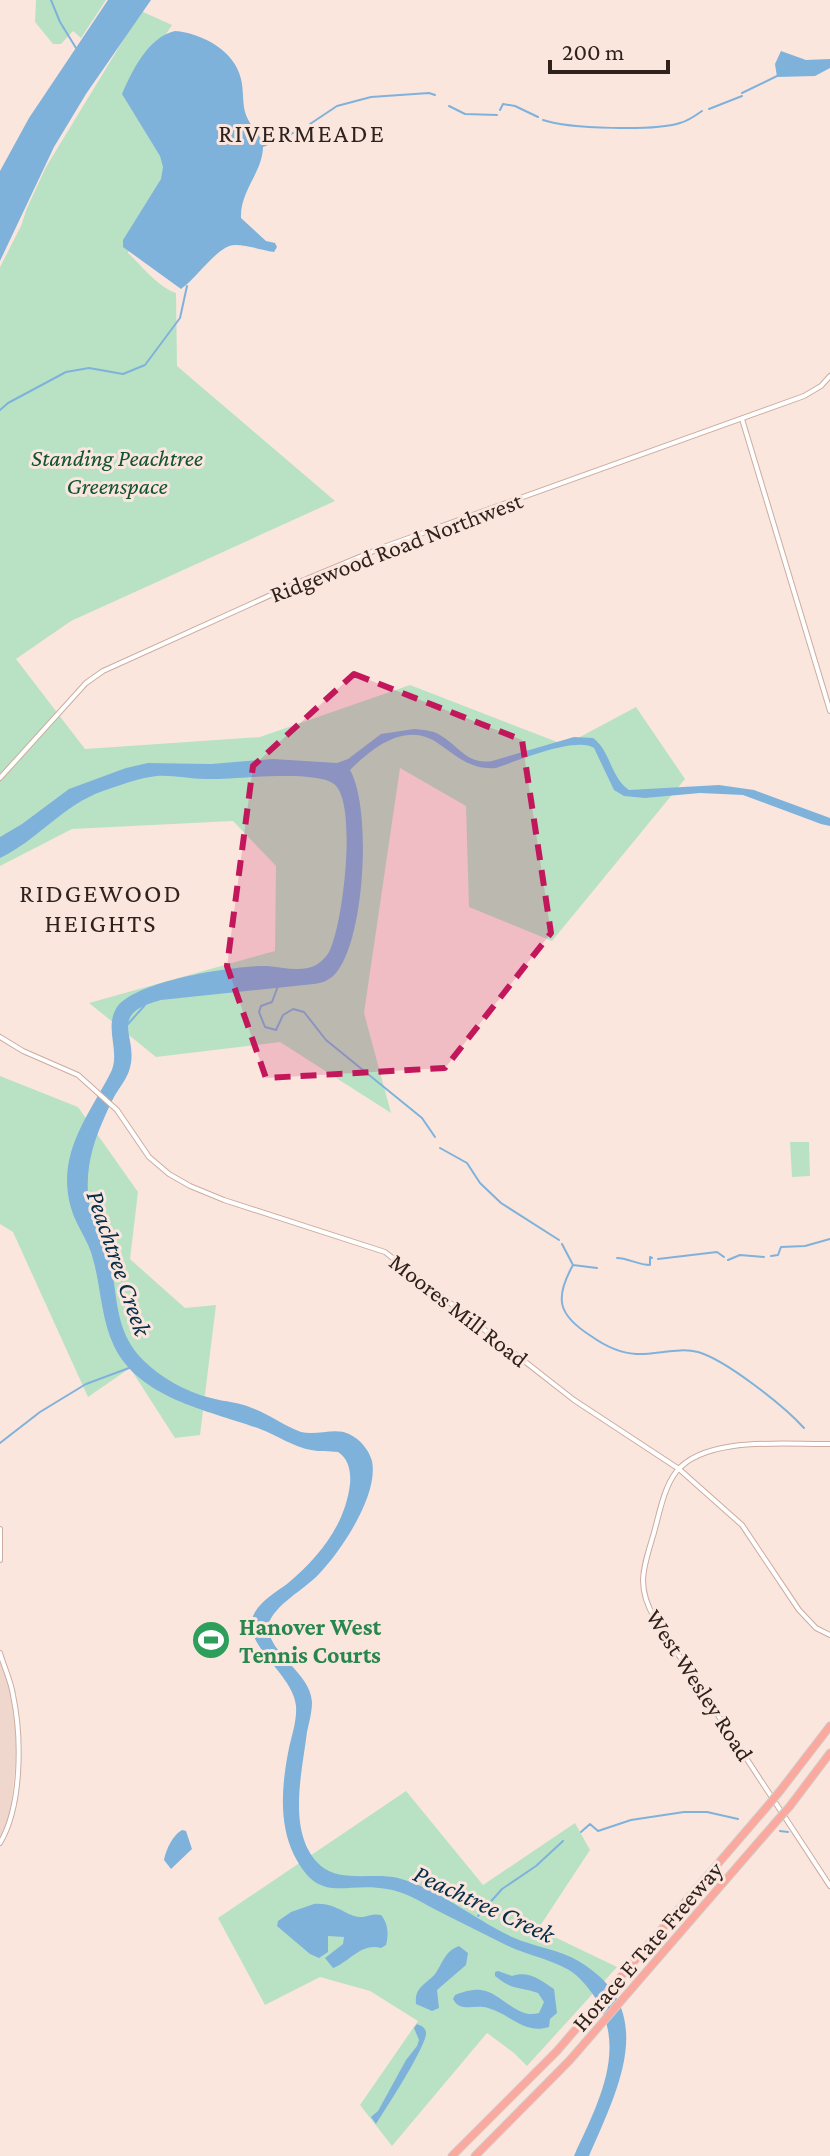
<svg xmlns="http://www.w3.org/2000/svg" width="830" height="2156" font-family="'Crimson Pro',serif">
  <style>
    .commercial { fill: #f0d7ce }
    .green { fill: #b9e2c5 }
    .water { fill: #7fb2db }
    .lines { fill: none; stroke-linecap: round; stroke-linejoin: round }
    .stream { stroke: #7fb2db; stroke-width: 2 }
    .minor-casing { stroke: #cdac9f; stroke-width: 6 }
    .highway-casing { stroke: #d1cecd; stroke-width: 9 }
    .minor { stroke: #fff; stroke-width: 4 }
    .highway { stroke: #fba89e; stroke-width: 7 }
    .highway-bridge-casing { stroke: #d1cecd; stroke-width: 9; stroke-linecap: butt }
    .highway-bridge { stroke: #fba89e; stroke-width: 7 }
    .marked { fill: #c2185b; fill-opacity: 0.2; stroke: #c2185b; stroke-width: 6; stroke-dasharray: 16 10; stroke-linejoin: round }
    .labels { text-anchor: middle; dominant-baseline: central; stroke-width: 6; stroke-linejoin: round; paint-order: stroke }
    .park-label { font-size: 24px; font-style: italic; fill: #115330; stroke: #fbe6de }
    .street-label { font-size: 24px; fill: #2f221d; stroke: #fbe6de }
    .leisure-label { font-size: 24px; font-weight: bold; fill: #27864d; stroke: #fbe6de; text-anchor: start }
    .neighbourhood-label { font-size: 26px; letter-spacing: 2px; fill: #2f221d; stroke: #fbe6de }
    .water-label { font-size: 26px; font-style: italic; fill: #052e4a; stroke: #fbe6de }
  </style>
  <rect width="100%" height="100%" fill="#fbe6de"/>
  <path class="commercial" d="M0,1654l6,15 10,51v39l-7,64 -9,17z"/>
  <path class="green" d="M36,0h70l-25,38 -8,-7 -12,13h-8l-18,-22z
    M141,11l31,14 -39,59 27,69 6,21 -22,33 -16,46c14,13 30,34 48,40l1,73 158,135 -264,120 -55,38 69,90 175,-12 150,-52 155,60 71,-38 49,72 -133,162 -83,-34 -3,-101 -66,-38 -36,245 27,100 -111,-71 -124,15 -67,-54 186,-52 1,-85 -43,-45 -161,8 -72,37v-599l21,-41 6,-18 19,-41z
    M0,1076l78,31 60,85 -8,67 55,49 31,-3 -16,130 -25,3 -45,-70 -42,29 -75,-165 -13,-8z
    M790,1142h19l1,34 -18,1z
    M406,1791l77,94 92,-62 15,27 -52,79 79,38 -90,99 -13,-13 -27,-20 -95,113 -32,-41 58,-84 -48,-30 -50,-14 -55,28 -47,-87z"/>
  <path class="water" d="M108,0h43l-65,94 -32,53 -54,114v-90l29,-53z
    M175,31c27,2 60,20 66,48 3,12 1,25 5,36 4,12 17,20 17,33 -1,25 -23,43 -22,70l25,23 9,2 2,4 -3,5c-13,-2 -26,-7 -39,-7 -17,0 -38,33 -54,44l-58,-42v-7l38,-61 2,-12 -3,-11 -38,-62c10,-23 26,-57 53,-63z
    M781,51l25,9 24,-1v9l-15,8 -38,1 -2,-13z
    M414,729c9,1 18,1 26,6 19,11 27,30 52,26l82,-24 19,1c18,13 17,39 36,52l90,-5 35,5 76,28v8l-9,-2 -78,-29 -43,-2 -55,5 -21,-2 -10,-6 -20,-42c-18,-12 -77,13 -98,20 -25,2 -38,-11 -57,-24 -32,-24 -66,3 -89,26 22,38 15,169 -14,203 -6,7 -13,10 -22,11l-153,16c-57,15 -20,37 -32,71 -3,9 -10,17 -15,26 -8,16 -16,34 -21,51 -7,24 -8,54 3,77 5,11 11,21 14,34 8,37 4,72 33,101 18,18 43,32 68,38 14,4 28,4 41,10 17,6 32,18 49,24 16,4 34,-5 48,2 11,5 20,16 23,27 7,34 -31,90 -53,113 -15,16 -44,30 -51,51 1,31 42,46 44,77 0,10 -3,21 -5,30 -5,41 -21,103 14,134 20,17 54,6 77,12 41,11 76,41 114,59 22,10 47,12 68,25 80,48 38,127 9,194h-15c23,-51 55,-107 20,-160 -7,-10 -14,-19 -25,-26 -21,-12 -46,-16 -67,-27 -20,-10 -40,-20 -60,-30 -18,-9 -35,-21 -55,-24 -44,-8 -67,17 -93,-34 -16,-33 -12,-72 -5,-107 3,-13 8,-28 7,-42 -3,-34 -59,-63 -41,-94 7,-12 21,-20 32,-28 31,-26 58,-58 63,-100 1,-12 -1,-25 -12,-32 -9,-1 -18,0 -27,-2 -18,-3 -34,-15 -51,-21 -49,-18 -121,-30 -146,-83 -13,-27 -13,-59 -21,-87 -4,-18 -17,-33 -22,-51 -15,-53 16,-90 39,-134 12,-21 -7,-45 7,-67 18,-26 118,-42 150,-41 13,1 27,5 41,2 9,-2 16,-8 21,-16 14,-26 29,-150 5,-168 -21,-15 -101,-4 -129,-5 -16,0 -32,-4 -48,-3 -18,2 -37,9 -54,15 -40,14 -65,49 -103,67v-21l22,-13 47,-35 57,-21 22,-5 63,1 62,-5 64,4 11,-4 33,-25z
    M182,1830l4,1 6,18 -21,20 -7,-9c2,-11 9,-25 18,-30z
    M314,1904c22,-2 33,13 46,13 8,0 12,-4 21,-2 7,8 8,19 5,30l-5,3c-19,-6 -32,14 -48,20l-8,-10 18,-14 1,-7 -16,-1v16l-9,6 -9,-4 -33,-28 1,-5 13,-9z
    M459,1946l9,7 -2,12 -29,25 2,18 -7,3 -16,-7c-2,-19 13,-20 21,-33 7,-12 9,-20 22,-25z
    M498,1971l14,5c16,-6 29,4 42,13l3,24 -7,6 -1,8c-24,8 -39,-13 -61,-19 -14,-4 -28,5 -35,-9l2,-4c7,-3 18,-6 26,-5 20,2 36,30 58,23l5,-11 -6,-9c-19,-7 -25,-2 -43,-17v-4z
    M417,2024c4,2 7,2 9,8 2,12 -41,78 -50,92l-5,-7 7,-6 28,-51 11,-14 2,-6 -5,-12z"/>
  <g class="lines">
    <path class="stream" d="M51,0l9,22 16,26
      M742,93l35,-17
      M449,106l16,8 32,1
      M709,109l33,-13
      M500,110l3,-6 12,2 23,11
      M543,120c26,9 112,11 137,3 8,-2 15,-7 22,-12
      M310,124l27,-18 34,-9 58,-4 6,2
      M263,146l39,-17
      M0,410l8,-7 58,-31 23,-4 34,6 22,-9 35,-47 7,-32
      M278,986l-6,16 -11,4 -2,6 6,15 11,3 7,-15 10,-6 11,3 22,28 96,78 13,19
      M128,1024l17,-19
      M440,1148l27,15 13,20 21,20 58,37
      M562,1244l11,21 24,3
      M771,1256l7,-1 3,-8 24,-1 25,-7
      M617,1258c11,0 21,7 33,7v-8l2,1
      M658,1259l59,-7 7,5
      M728,1260l12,-5 24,2
      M573,1265c-19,34 -15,50 18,71 14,10 28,17 45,18 20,1 43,-7 62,-2 28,8 86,54 106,76
      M0,1443l40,-31 46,-28 43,-16
      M780,1831l8,1
      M581,1832l9,-8 8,7 33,-11 53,-8h23l31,7
      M478,1916l24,-27 34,-23 27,-25"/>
    <defs>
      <path id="minor" d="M742,419l88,292
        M0,778l86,-95 17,-12 201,-91 77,-32 423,-152 17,-10 9,-10
        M0,1037l23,14 55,24 39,35 32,47 20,17 21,12 34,14 161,52 189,148 105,69 63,56 57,85 17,18 14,7
        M830,1444c-43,1 -125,-9 -154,28 -13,17 -17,44 -23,64 -10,33 -17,51 2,83l175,267
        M0,1529v31
        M0,1653c4,14 11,28 13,42 9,43 9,111 -13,148"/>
      <path id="highway" d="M780,1791l50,-65
        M790,1806l40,-53
        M452,2156l105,-105 208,-242
        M475,2156l95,-96 205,-237"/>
    </defs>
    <use href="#minor" class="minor-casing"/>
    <use href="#highway" class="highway-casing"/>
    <use href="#minor" class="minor"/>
    <use href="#highway" class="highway"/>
    <defs>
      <path id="highway-bridge" d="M765,1809l15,-18
        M775,1823l15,-17"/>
    </defs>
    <use href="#highway-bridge" class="highway-bridge-casing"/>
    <use href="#highway-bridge" class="highway-bridge"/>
  </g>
  <path class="marked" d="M354,674l168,66 29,193 -106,135 -179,10 -39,-112 26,-200z"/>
  <defs>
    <symbol id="stadium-disc" viewBox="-11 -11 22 22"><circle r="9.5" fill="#2e9e5b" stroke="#fbe6de"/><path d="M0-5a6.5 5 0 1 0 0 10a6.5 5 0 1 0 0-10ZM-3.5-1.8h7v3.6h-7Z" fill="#fff"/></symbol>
  </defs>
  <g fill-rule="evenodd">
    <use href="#stadium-disc" x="189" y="1618" width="44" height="44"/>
  </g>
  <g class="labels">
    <g class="park-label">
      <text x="117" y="457">Standing Peachtree<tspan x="117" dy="28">Greenspace</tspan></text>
    </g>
    <g class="street-label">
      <text transform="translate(396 547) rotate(-21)">Ridgewood Road Northwest</text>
      <text transform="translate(459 1310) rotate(38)">Moores Mill Road</text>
      <text transform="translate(700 1685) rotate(57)">West Wesley Road</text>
      <text transform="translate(647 1946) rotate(-49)">Horace E Tate Freeway</text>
    </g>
    <g class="leisure-label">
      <text x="239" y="1626">Hanover West<tspan x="239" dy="28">Tennis Courts</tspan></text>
    </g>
    <g class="neighbourhood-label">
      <text x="302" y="133">RIVERMEADE</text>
      <text x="101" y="893">RIDGEWOOD<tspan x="101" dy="30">HEIGHTS</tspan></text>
    </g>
    <g class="water-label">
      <text transform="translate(119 1263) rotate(71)">Peachtree Creek</text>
      <text transform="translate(484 1904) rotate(25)">Peachtree Creek</text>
    </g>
  </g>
  <path d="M550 60v12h118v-12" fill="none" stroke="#2f221d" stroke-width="4"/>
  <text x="562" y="60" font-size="24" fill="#2f221d" stroke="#fbe6de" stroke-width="6" paint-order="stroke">200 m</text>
</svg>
